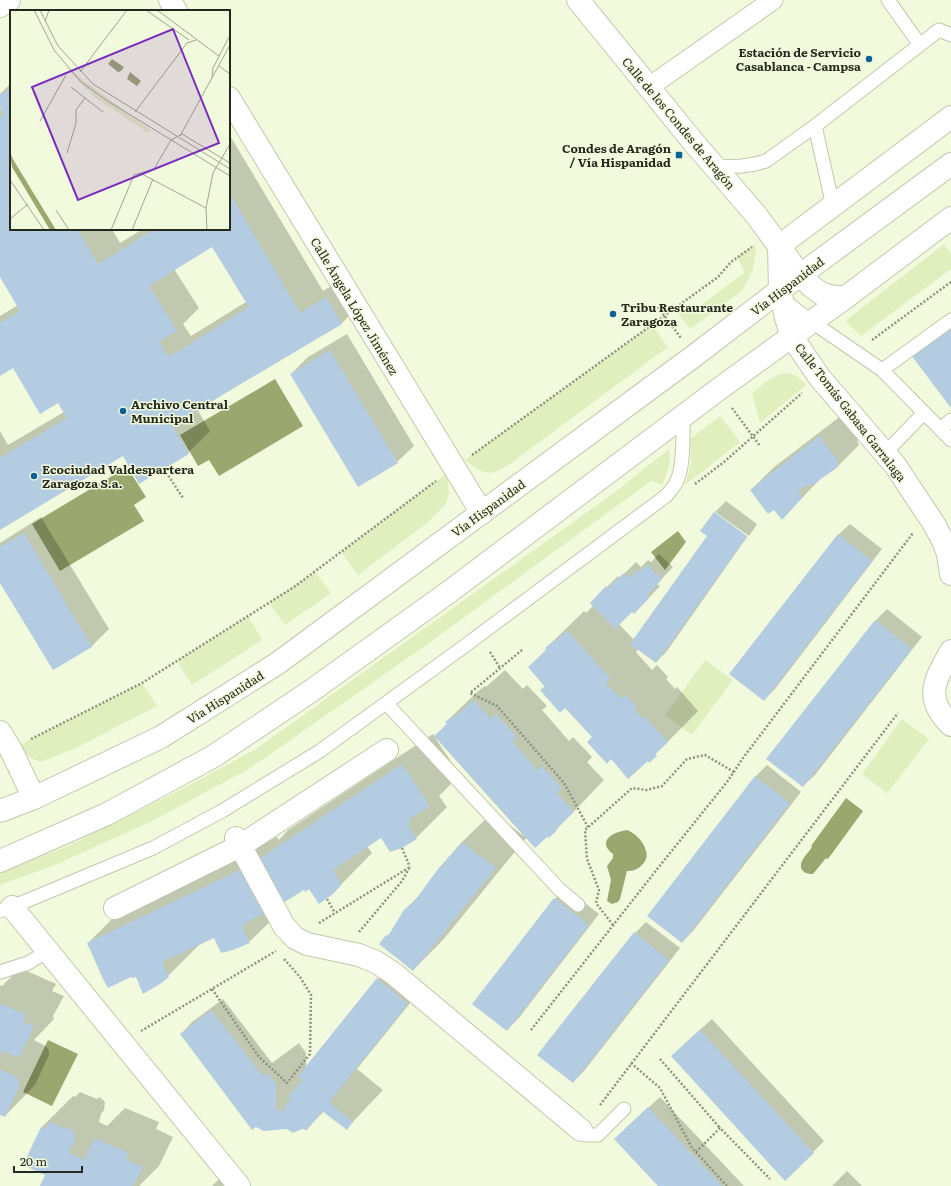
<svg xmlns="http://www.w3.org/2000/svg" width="951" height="1186" font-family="Literata,serif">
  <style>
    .green { fill: #e1eebe }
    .water { fill: #9aa86f }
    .shadow { fill: #0003; fill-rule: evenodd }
    .building { fill: #b3cce1; fill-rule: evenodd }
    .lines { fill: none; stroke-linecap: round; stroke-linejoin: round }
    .service-casing { stroke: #c1c9ad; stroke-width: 15 }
    .pedestrian-casing { stroke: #c1c9ad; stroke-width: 21 }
    .minor-casing { stroke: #c1c9ad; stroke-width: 24 }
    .tertiary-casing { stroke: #c1c9ad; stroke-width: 24 }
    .trunk-casing { stroke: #c1c9ad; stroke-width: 24 }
    .path { stroke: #8d927e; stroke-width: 2.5; stroke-dasharray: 2 2; stroke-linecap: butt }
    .service { stroke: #fff; stroke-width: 13 }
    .pedestrian { stroke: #fff; stroke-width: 19 }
    .minor { stroke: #fff; stroke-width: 22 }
    .tertiary { stroke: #fff; stroke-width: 22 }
    .trunk { stroke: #fff; stroke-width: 22 }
    .poi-dot { fill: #0c6293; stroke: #f2fadd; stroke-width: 1.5 }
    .labels { text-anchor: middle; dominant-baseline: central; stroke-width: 3; stroke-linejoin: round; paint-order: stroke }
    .poi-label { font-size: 12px; font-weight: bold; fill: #25281d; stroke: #f2fadd; text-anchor: start }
    .street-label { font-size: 12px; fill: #25281d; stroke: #f2fadd }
    .inset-road { fill: none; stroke: #a0a690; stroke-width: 1 }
    .view { fill: #7b2cbf; fill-opacity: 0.15; stroke: #7b2cbf; stroke-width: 2 }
    .inset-edge { fill: none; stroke: #25281d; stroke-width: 2 }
  </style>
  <rect width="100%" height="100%" fill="#f2fadd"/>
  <path class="green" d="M755,244l1,9 -4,19 -10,19 -52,38 -16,-20 9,-6 8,10 54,-41 -8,-15z
    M944,244l7,10v15l-90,67 -16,-15z
    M652,325l16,22 -157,116c-23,15 -25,12 -46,-3z
    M788,373l9,3 9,9 -46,38 -8,-30c11,-8 22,-20 36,-20z
    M720,416l20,26 -56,44c7,-17 8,-28 6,-47z
    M669,449c2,15 -1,22 -7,36l-11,-4 -229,167 -153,107 -24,16 -91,49 -99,45 -55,20v-13l66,-25 116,-58 74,-40 355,-254z
    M447,473l2,20 -3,11 -19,19 -69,52 -17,-23z
    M315,572l16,21 -46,32 -16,-22z
    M248,616l14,24 -70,45 -15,-24z
    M705,660l28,20 -41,55 -27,-20z
    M142,683l15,23 -79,41 -37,15c-10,-3 -16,-7 -21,-17z
    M902,719l27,20 -42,54 -25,-19z"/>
  <path class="water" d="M275,379l28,47 -84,50 -10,-16 -11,6 -18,-31z
    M127,467l19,30 -12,8 10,16 -84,50 -28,-47z
    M678,531l8,11 -21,28 -14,-18z
    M846,798l17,13 -35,48 -2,-1 -13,16c-4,0 -7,0 -10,-3 -7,-8 5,-17 9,-24l-1,-1z
    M627,830c8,3 17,12 19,21 4,11 -10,21 -19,20l-7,28 -2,3 -6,2 -5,-3 4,-21 -4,-14 6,-8v-4c-17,-13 0,-22 14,-24z
    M48,1040l30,14 -26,52 -29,-14z"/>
  <path class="shadow" d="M11,83v146h101l8,14 23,-14h86v-95l94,157 25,-15 15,25 -21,22 -145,86 13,22 -22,22 -64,2 -124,74v-98l8,14 56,-33 -6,-10 -44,-36 -14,9v-59l18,-11 -18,-30v-165l2,-1 -2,-3v-12zM212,246l34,56 -55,34 -8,-12 16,-16 -25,-39z
    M347,334l67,112 -17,16 -106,-88 17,-17z
    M842,415l18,24 -3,2 2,4 -21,21 -15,10 -41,43 -8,-10 -23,-19 22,-22z
    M726,501l31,23 -8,12 -34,-24z
    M715,512v2l32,23 -80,114 -11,11 -18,-13 -2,3 16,18 5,-5 11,12 -2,2 9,10 2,-2 21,24 -49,50 -56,-24 -28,-30 -24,-17 4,-4 1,-38 31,-30 7,-7 2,2 8,-8 -3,-2 27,-27 2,2 16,-16 5,5 7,-7 3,2 8,-8 14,13 -16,17 3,2 -15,16 -13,9 -13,13 15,16 75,-105 -7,-4z
    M41,517l68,112 -17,17 -39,23 -53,-88v-38z
    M850,524l32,25 -107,140 -11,11 74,-165z
    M887,609l35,28 -107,138 -12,11 -35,-27 108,-139z
    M505,670l18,19 4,-4 20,21 -5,4 27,31 4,-4 19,20 -5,5 17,18 -48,50 -29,7 -84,103 -30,30 -26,-34 6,-6 11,-20 15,-14 20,-27 23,-27 31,-30 32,25 -88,-99 -1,1 24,36 -21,21 8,11 -31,31 -14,9 -21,-10 -14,9 5,7 -40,41 -23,-7 -5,1 -21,13 -3,11 -31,30 -35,-5 -16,7 1,1 -31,31h-32l-48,-33 31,-31 158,-75 2,3 9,-10 145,-96 2,3 12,-13 -1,-2 31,-30 8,-6 1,1z
    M767,765l34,27 -108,139 -11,11 -34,-26 108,-140z
    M566,888l33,26 -81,105 -11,11 48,-131z
    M646,922l34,26 -96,123 -11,11 62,-149z
    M20,968l36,16 -4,7 12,5 -11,20 1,3 -20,21 13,7 2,4v4l-14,30 -30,31 -5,-2v-129l2,1z
    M389,968l30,24 -62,77 26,21 -36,38 -23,-17 -17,18 -5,-1 -9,4 -112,-98 11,-12 31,-23 49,64 27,-20 7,10v15l72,-89z
    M712,1019l112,122 -11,11 -130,-107z
    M80,1092l17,7 3,-2 5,5 -1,8 -3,4 -2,8 8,4 18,-18 34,14 -3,7 17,8 -14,29 -20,20h-99l6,-11 -22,-10 18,-38 31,-31 2,1z
    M660,1097l84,89h-84l-34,-58z
    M847,1171l15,15h-30z
    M224,1174l12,12h-24z"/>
  <path class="building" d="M11,89v140h66l21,35 57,-35h74v-37l71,121 26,-16 16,27 -170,101 17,29 -50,30 -16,-28 -123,74v-72l67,-40 -9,-15 -18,11 -27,-46 -13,8v-53l20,-12 -20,-34v-159l4,-3 -4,-7v-13zM212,247l37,60 -80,50 -10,-15 18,-11 -28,-45z
    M951,326v82l-40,-53z
    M330,350l68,113 -40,24 -68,-113z
    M819,436l19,25 -2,2 2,4 -27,19 -2,-2 -11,8 4,6 -20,22 -8,-10 -6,4 -18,-24z
    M714,512l33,24 -91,127 -26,-19 77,-108 -7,-5z
    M24,533l68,114 -39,23 -53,-87v-36z
    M838,534l34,27 -108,140 -35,-27z
    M647,565l15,14 -15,17 2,2 -15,16 -2,-2 -17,17 -25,-26 16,-17 2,2 16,-15 5,5 7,-8 3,2z
    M875,620l37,29 -109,138 -37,-28z
    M567,630l43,48 -4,5 15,16 5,-4 12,14 -3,1 8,9 2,-2 23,25 -13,12 2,2 -8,7 -1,-2 -20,18 -17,-20 -4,5 -20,-22 5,-5 -27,-29 -5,5 -20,-23 5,-3 -17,-20 18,-17 -1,-2 8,-7 2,1z
    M474,700l17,19 5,-5 21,23 -5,4 26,30 4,-5 20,22 -5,5 17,19 -18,17 1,1 -8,8 -2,-1 -12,11 -101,-112 13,-12 -2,-2 8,-6 2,1z
    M402,764l28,42 -20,13 1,2 -4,3 10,15 -15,9 -12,4 -9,-14 -48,32 9,14 -9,10 -14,10 -10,-15 -4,3 -1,-2 -21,13 -27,-42z
    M755,776l35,27 -108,140 -35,-27z
    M462,842l34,26 -83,103 -34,-27 7,-9 2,1 16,-26 9,-7 25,-34z
    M246,867l22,45 -22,10 1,3 -5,1 8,17 -17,7 -12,3 -7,-15 -52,24 7,15 -9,7 -17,10 -7,-17 -4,1 -1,-1 -23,11 -5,-9 -16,-36z
    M554,898l35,27 -82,106 -35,-27z
    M634,932l35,28 -96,123 -36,-28z
    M377,978l31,26 -79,98 24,20 -6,8 -25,-19 -15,19 -5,-1 -9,4 -6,-4 -23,2 -8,-4 -4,3 -72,-96 31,-24 52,66 5,-3 8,11v28l4,-3 5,3v-7l6,-6 -3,-3 15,-16 -5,-4z
    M0,1003l26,12 -3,7 11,4 -9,20 -2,1v4l-3,4 -4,2 -5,-2 -8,-5 -3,6z
    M700,1030l114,123 -29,28 -114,-125z
    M0,1069l17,8 2,5v5l-14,30 -5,-2z
    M648,1107l46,49 28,30h-64l-44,-47z
    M49,1122l17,7 3,-2 6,6v4l-1,5 -3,4 -2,7 15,7 10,-22 35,15 -3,6 17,8 -10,19h-93l5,-11 -22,-10 18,-38 5,1z"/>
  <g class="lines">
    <defs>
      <path id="service" d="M888,0l32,45
        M815,126l18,80
        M715,167l27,-1 13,-2 11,-3 49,-35 124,-96 12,5
        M782,299l30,23 70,48 69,70
        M882,370l69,-50
        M940,429l11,-9
        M885,453l39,-40
        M386,703l173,186 19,16
        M0,911l12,-4 141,-59 69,-37 98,-60 146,-106 200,-149c5,-6 10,-11 12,-18 6,-15 5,-45 5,-62
        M0,972l28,-9 20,-12
        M581,1130l6,5h11l26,-26"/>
      <path id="pedestrian" d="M649,87l124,-87"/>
      <path id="minor" d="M170,0l6,11
        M0,6l9,-6
        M229,98l253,415
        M779,246l172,-129
        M0,732l11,18 23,48
        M236,838l48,88 11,12 12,6 52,11 17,7 17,11 188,157
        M12,907l227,279
        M115,908l125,-62 147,-96"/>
      <path id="tertiary" d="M578,0l117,144 62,72 43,59 11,11 11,8 12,3h12
        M779,246l1,44 6,28 6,19 28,41 75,87 39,59 10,19 4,11 3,20
        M951,651c-16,29 -28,47 0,74"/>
      <path id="trunk" d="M0,811l34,-13 127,-61 117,-74 416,-307 86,-66 171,-126
        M0,861l107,-47 107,-58 97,-65 138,-99 270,-203 127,-92 105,-79"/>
    </defs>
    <use href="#service" class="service-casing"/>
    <use href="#pedestrian" class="pedestrian-casing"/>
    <use href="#minor" class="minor-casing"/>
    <use href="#tertiary" class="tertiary-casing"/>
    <use href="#trunk" class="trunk-casing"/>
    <path class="path" d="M658,307l23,31
      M872,340l79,-58
      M732,408l28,38
      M472,455l246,-178 13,-15 21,-15
      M164,469l19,29
      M695,484l29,-22 78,-69
      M522,650l-52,43 27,13 67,77 24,44
      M490,652l10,16
      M31,739l111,-56 152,-96 142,-106
      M402,848l8,19
      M327,899l8,14
      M319,923l91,-56
      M613,925l-17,-22 3,-13 -12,-31 -2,-29 47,-42 14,2 16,-4 25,-27 18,-4 29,17
      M359,932l43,-51 8,-14
      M212,989l47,68 28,26 23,-29 1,-59 -11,-18 -16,-18
      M531,1030l127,-162 69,-86 16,-24 170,-225
      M141,1031l135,-80
      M660,1059l60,69
      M631,1063l29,25 32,60 35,38
      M600,1105l298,-392
      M696,1152l24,-24 50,51"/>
    <use href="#service" class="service"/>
    <use href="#pedestrian" class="pedestrian"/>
    <use href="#minor" class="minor"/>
    <use href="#tertiary" class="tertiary"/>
    <use href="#trunk" class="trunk"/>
  </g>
  <g class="poi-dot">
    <circle cx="869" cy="59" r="4"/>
    <rect x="675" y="151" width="8" height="8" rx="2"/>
    <circle cx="613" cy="314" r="4"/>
    <circle cx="123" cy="411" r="4"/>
    <circle cx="34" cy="476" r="4"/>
  </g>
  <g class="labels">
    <g class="poi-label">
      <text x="861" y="52" text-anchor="end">Estación de Servicio<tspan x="861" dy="14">Casablanca - Campsa</tspan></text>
      <text x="671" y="148" text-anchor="end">Condes de Aragón<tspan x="671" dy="14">/ Vía Hispanidad</tspan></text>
      <text x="621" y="307">Tribu Restaurante<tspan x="621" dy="14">Zaragoza</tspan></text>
      <text x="131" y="404">Archivo Central<tspan x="131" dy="14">Municipal</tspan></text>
      <text x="42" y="469">Ecociudad Valdespartera<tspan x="42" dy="14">Zaragoza S.a.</tspan></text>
    </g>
    <g class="street-label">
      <text transform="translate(679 123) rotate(50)">Calle de los Condes de Aragón</text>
      <text transform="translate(787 286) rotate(-37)">Vía Hispanidad</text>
      <text transform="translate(355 306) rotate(59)">Calle Ángela López Jiménez</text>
      <text transform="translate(851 412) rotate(52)">Calle Tomás Gabasa Garralaga</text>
      <text transform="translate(488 508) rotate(-36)">Vía Hispanidad</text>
      <text transform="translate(225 697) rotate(-32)">Vía Hispanidad</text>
    </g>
  </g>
  <g transform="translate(10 10)">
    <rect width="220" height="220" fill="#f2fadd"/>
    <path d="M45,46l10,10 87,65 -5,1 -54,-36z" fill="#e1eebe"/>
    <path d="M102,49l12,8 -3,4 -3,1 -10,-8zM120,62l11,9 -4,5 -10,-7zM0,143l4,8 42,69h-6l-38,-63z" fill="#9aa86f"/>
    <path class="inset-road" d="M24,0l20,40 27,32 25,18 124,76M30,0l18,36 35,38 137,85M136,0l43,30M147,0l62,46M35,12l4,-12M209,56l11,8M70,62l47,-62M202,68l1,-10 17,-33M61,77l32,25M125,102l52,-69 9,-3M30,111l26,-46M172,124l48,29M170,126l50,-91M57,143l9,-30v-13l9,-12M132,164l64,34M0,170l34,50M46,200l13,20M0,209l18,-15M101,220l23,-55 20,-6 17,-29 11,-6M122,220l21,-51M197,220l-1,-22 7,-35 17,-29"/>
    <path class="view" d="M163,19l46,114 -141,57 -46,-113z"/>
    <rect width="220" height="220" class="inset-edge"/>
  </g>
  <path d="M14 1166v6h68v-6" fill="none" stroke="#25281d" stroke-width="2"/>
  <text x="20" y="1166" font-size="12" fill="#25281d" stroke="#f2fadd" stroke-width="3" paint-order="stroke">20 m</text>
</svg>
